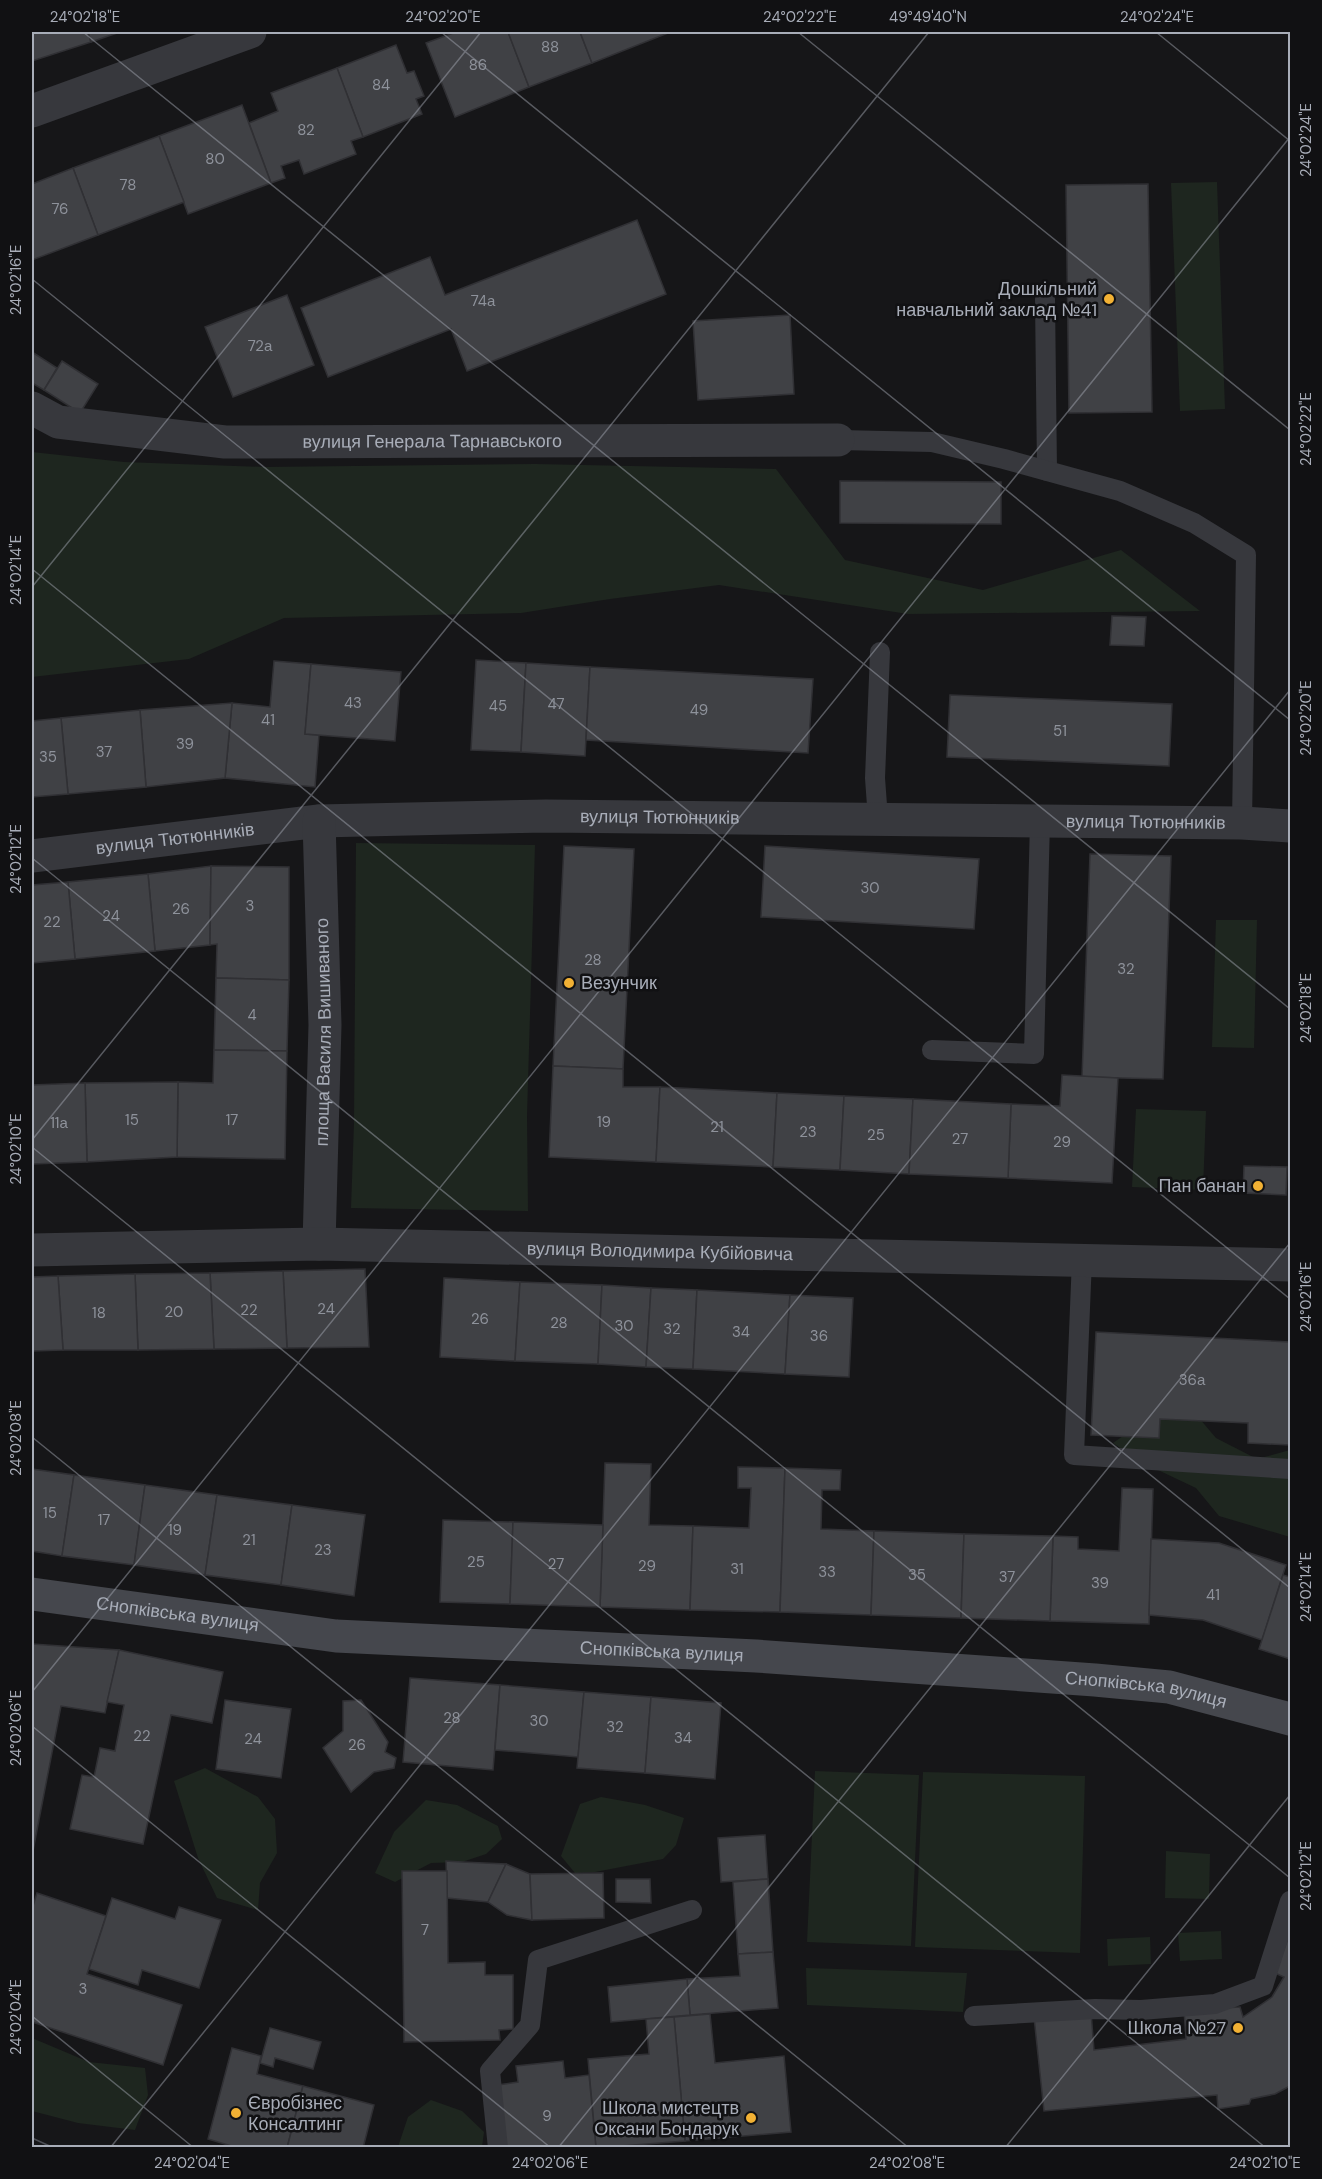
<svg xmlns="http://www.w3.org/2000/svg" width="1322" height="2179" viewBox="0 0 1322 2179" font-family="'DM Sans',sans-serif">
<rect width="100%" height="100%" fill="#161618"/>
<!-- green -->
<g fill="#1e261f">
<polygon points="1217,182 1225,409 1180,411 1171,183"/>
<polygon points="32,452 124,462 265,467 535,464 776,469 845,560 983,590 1121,550 1200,611 908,614 719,585 610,599 521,613 284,618 189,659 32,677"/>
<polygon points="356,843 535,845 527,1116 528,1211 351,1208 354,1123"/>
<polygon points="1216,920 1257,920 1254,1048 1212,1047"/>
<polygon points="1136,1109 1206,1111 1203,1190 1132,1187"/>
<polygon points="1153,1415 1199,1418 1216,1438 1257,1459 1290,1450 1290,1537 1219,1516 1196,1488 1139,1461 1113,1443"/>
<polygon points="205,1768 258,1797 275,1819 277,1853 260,1883 258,1910 217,1898 198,1858 174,1781"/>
<polygon points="815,1771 919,1775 911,1946 807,1942"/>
<polygon points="923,1772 1085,1776 1080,1953 915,1947"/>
<polygon points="601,1797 645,1805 684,1818 676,1845 663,1859 595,1872 575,1873 561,1856 580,1804"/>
<polygon points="426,1800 457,1805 498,1826 502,1839 486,1854 462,1862 431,1863 395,1882 375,1873 394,1832"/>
<polygon points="1166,1851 1210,1854 1209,1899 1165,1898"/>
<polygon points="1221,1931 1222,1959 1180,1961 1178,1933"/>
<polygon points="1150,1937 1151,1964 1108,1966 1107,1939"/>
<polygon points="806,1968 967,1973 963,2012 807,2005"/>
<polygon points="32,2038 89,2062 145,2068 148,2095 135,2130 78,2123 32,2111"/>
<polygon points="431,2100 462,2111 484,2132 482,2147 398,2147 408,2117"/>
</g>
<!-- building -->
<g fill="#404145" stroke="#303034" stroke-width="1.5">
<polygon points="32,32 88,32 91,42 32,61"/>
<polygon points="88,32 120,32 91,42"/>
<polygon points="456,32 508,32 529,87 455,117 426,43"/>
<polygon points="508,32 580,32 592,63 529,87"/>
<polygon points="580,32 668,32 668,33 592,63"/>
<polygon points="396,45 407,73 414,71 424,96 416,99 422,114 363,137 337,68"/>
<polygon points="337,68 363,137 351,141 356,154 304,174 299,160 281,166 285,178 271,183 249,123 278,111 271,93"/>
<polygon points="242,105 271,183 188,214 159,136"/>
<polygon points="159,136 184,202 98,235 73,168"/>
<polygon points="73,168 98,235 32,260 32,184"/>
<polygon points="1148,184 1152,412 1069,413 1066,185"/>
<polygon points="637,220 666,294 467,371 451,329 328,377 301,308 430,257 445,295"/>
<polygon points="287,295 314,365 233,397 205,327"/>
<polygon points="790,315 794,394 698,400 693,321"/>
<polygon points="32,352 57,368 44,390 32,383"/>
<polygon points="62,361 98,384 80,413 44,390"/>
<polygon points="840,481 1001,482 1001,524 840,523"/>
<polygon points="1112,616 1146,617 1144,646 1110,645"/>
<polygon points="476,660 526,663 521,752 471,750"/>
<polygon points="274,661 311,664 305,734 319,735 315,787 225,778 232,703 270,707"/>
<polygon points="526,663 590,667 585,756 521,752"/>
<polygon points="311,664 401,672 395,741 305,734"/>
<polygon points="590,667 813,679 808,753 586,740"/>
<polygon points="950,695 1172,704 1169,766 947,757"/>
<polygon points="232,703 225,778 146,787 140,710"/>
<polygon points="140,710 146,787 68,794 61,718"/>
<polygon points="61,718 68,794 32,797 32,721"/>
<polygon points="564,846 634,849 623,1069 553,1066"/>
<polygon points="765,846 979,859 974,929 761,917"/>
<polygon points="1090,854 1171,856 1163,1079 1082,1077"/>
<polygon points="211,866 210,945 155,951 148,874"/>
<polygon points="211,866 289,867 289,980 216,978 217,944 210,945"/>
<polygon points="148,874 155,951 75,959 68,882"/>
<polygon points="68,882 75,959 32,963 32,885"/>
<polygon points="216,978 289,980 287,1051 214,1050"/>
<polygon points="214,1050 287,1051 285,1159 177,1157 178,1082 213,1083"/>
<polygon points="553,1066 623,1069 623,1087 660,1087 656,1162 549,1157"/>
<polygon points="1062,1075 1118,1078 1112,1183 1008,1178 1011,1104 1060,1106"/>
<polygon points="178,1082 177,1157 87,1162 85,1083"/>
<polygon points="85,1083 87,1162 32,1164 32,1085"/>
<polygon points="660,1087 777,1093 773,1167 656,1162"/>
<polygon points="777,1093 844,1096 840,1170 773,1167"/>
<polygon points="844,1096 913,1099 909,1174 840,1170"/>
<polygon points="913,1099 1011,1104 1008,1178 909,1174"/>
<polygon points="1244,1166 1287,1167 1286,1195 1243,1193"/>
<polygon points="365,1269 369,1347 287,1348 283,1271"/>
<polygon points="283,1271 287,1348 214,1349 210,1273"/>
<polygon points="210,1273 214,1349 138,1350 135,1274"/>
<polygon points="135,1274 138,1350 63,1350 58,1276"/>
<polygon points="58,1276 63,1350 32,1351 32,1277"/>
<polygon points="444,1278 520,1282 515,1361 440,1357"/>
<polygon points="520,1282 602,1285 598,1364 515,1361"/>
<polygon points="602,1285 651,1288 646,1367 598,1364"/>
<polygon points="651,1288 697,1290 693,1369 646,1367"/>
<polygon points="697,1290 790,1295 785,1374 693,1369"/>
<polygon points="790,1295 853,1298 849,1377 785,1374"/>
<polygon points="1096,1332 1290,1342 1290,1445 1248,1443 1248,1423 1160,1419 1159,1438 1091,1435"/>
<polygon points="605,1463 651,1464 649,1525 693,1526 690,1610 600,1607"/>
<polygon points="738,1467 785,1468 780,1612 690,1610 693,1526 749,1528 751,1488 738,1488"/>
<polygon points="785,1468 841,1470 840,1490 822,1490 821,1529 874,1531 871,1615 780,1612"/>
<polygon points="32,1469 74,1475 62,1556 32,1551"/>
<polygon points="74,1475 145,1485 134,1565 62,1556"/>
<polygon points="145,1485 217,1495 205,1575 134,1565"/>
<polygon points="1122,1488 1153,1489 1149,1624 1050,1621 1053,1536 1078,1537 1078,1549 1119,1551"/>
<polygon points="217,1495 292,1505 281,1585 205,1575"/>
<polygon points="292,1505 365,1515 354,1596 281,1585"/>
<polygon points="443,1520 513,1522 510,1604 440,1602"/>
<polygon points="513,1522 603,1525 600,1607 510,1604"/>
<polygon points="874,1531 964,1534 961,1618 871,1615"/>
<polygon points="964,1534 1053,1536 1050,1621 961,1618"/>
<polygon points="1151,1539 1219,1543 1286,1565 1262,1640 1203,1620 1149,1615"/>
<polygon points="1283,1575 1290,1577 1290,1659 1259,1649"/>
<polygon points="32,1644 119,1650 105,1713 61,1706 32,1856"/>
<polygon points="119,1650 223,1672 212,1723 171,1715 143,1844 70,1829 82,1775 94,1777 100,1748 115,1751 124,1705 107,1702"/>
<polygon points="410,1678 500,1685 493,1770 403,1762"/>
<polygon points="500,1685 584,1692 578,1757 495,1750"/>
<polygon points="584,1692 651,1697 645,1773 577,1768"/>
<polygon points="651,1697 721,1703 715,1779 645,1773"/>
<polygon points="225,1700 291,1709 281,1778 216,1769"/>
<polygon points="361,1700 388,1742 385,1752 396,1758 394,1768 374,1772 351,1792 323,1748 343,1731 343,1701"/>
<polygon points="765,1835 768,1879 721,1882 718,1838"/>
<polygon points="446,1861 462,1862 506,1864 488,1902 447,1898"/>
<polygon points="506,1864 530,1874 532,1920 507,1915 488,1902"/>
<polygon points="402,1871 447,1871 448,1963 485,1962 485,1975 513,1975 513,2029 499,2030 500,2040 404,2042"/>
<polygon points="603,1873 604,1918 532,1920 530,1874"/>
<polygon points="616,1879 650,1879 651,1903 616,1902"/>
<polygon points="768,1879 773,1952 738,1954 733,1882"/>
<polygon points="37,1893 106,1916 87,1974 182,2005 163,2065 32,2022 32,1909"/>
<polygon points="112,1898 175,1919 179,1907 221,1920 199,1988 142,1970 138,1985 89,1969"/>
<polygon points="1290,1933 1290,2086 1275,2094 1251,2099 1249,2104 1218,2109 1217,2095 1044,2111 1034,2017 1091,2012 1094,2050 1186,2039 1184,2010 1240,2007 1243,2017 1272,1997 1284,1977 1275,1973"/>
<polygon points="773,1952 778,2008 690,2015 687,1979 740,1976 738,1954"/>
<polygon points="687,1979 690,2015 611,2022 608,1987"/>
<polygon points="710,2014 715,2063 784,2056 791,2132 685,2141 674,2017"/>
<polygon points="674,2017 685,2141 596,2148 588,2059 649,2054 646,2019"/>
<polygon points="270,2028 321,2042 313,2069 275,2058 273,2067 260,2063"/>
<polygon points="232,2048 261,2056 257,2074 303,2086 287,2148 238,2148 208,2139"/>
<polygon points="563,2061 565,2078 589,2075 596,2148 505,2148 498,2085 518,2082 516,2066"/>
<polygon points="303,2086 374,2105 363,2148 287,2148"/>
</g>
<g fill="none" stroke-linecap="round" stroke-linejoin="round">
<!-- service -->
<g stroke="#37383d" stroke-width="20">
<polyline points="1045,299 1047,471"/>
<polyline points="838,440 932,442 1004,459 1120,491 1194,523 1246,555 1242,823"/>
<polyline points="878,819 875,778 880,652"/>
<polyline points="932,1050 1034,1054 1040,821"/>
<polyline points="1082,1259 1074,1455 1290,1469"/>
<polyline points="974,2016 1095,2009 1141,2010 1215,2004 1263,1986 1290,1901"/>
<polyline points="498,2148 490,2071 530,2025 538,1960 692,1910"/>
</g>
<!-- minor -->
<g stroke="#37383d" stroke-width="33">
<polyline points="32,111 250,32"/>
<path id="s1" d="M32,408l26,14 167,20 613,-2"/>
<path id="s2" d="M32,856l287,-35 227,-5 696,7 48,3"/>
<path id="s3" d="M319,1244l6,-219 -6,-204"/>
<path id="s4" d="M32,1250l287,-6 971,21"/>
</g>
<!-- secondary -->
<path stroke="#45474d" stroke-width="33" id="s5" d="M32,1594l304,42 420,20 339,24 74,7 121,32"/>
<!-- tram -->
<polyline stroke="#4a4c52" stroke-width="1.5" points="32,2138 54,2148"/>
</g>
<!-- ticks -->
<path fill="none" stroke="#a8adb8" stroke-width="1.5" stroke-opacity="0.45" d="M83,32l1207,977M441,32l849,688M798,32l492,398M1156,32l134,109M32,34l2,-2M32,279l1258,1020M32,569l1258,1019M32,587l449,-555M32,858l1258,1020M32,1140l897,-1108M32,1147l1234,1001M32,1437l877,711M32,1692l1258,-1555M32,1726l519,422M32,2016l162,132M110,2148l1180,-1458M558,2148l732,-905M1005,2148l285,-353"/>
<!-- markers -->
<g fill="#f2b134" stroke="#111113" stroke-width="2">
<circle cx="1109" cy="299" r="6"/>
<circle cx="569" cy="983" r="6"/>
<circle cx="1258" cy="1186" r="6"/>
<circle cx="1238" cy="2028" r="6"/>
<circle cx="236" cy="2113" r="6"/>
<circle cx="751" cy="2118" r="6"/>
</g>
<g text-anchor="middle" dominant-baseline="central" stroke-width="5" stroke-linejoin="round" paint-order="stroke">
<!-- number labels -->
<g font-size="15" fill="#8e929b">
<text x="550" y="47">88</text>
<text x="478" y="65">86</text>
<text x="381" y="85">84</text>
<text x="306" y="130">82</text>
<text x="215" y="159">80</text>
<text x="128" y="185">78</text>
<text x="60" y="209">76</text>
<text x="483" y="301">74а</text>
<text x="260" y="346">72а</text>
<text x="353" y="703">43</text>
<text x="556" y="704">47</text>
<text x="498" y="706">45</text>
<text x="699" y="710">49</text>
<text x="268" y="720">41</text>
<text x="1060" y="731">51</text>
<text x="185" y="744">39</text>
<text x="104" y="752">37</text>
<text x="48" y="757">35</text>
<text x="870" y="888">30</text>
<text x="250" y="906">3</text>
<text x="181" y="909">26</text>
<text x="111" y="916">24</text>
<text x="52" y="922">22</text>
<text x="593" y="960">28</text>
<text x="1126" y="969">32</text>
<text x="252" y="1015">4</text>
<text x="132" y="1120">15</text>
<text x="232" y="1120">17</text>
<text x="604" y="1122">19</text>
<text x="59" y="1123">11а</text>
<text x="717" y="1127">21</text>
<text x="808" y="1132">23</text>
<text x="876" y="1135">25</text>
<text x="960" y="1139">27</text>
<text x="1062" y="1142">29</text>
<text x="326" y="1309">24</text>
<text x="249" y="1310">22</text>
<text x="174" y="1312">20</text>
<text x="99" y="1313">18</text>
<text x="480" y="1319">26</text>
<text x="559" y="1323">28</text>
<text x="624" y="1326">30</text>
<text x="672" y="1329">32</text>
<text x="741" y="1332">34</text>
<text x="819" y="1336">36</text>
<text x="1192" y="1380">36а</text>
<text x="50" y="1513">15</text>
<text x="104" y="1520">17</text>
<text x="175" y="1530">19</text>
<text x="249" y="1540">21</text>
<text x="323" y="1550">23</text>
<text x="476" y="1562">25</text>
<text x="556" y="1564">27</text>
<text x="647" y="1566">29</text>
<text x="737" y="1569">31</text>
<text x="827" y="1572">33</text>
<text x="917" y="1575">35</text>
<text x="1007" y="1577">37</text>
<text x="1100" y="1583">39</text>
<text x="1213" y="1595">41</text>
<text x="452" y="1718">28</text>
<text x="539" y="1721">30</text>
<text x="615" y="1727">32</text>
<text x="142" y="1736">22</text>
<text x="683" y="1738">34</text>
<text x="253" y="1739">24</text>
<text x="357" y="1745">26</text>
<text x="425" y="1930">7</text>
<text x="83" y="1989">3</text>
<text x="547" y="2116">9</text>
</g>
<!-- poi labels -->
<g font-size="18" fill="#a8adb8" stroke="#111113" text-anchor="end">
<text x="1097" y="289">Дошкільний<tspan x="1097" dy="21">навчальний заклад №41</tspan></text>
<text x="581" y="983" text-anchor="start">Везунчик</text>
<text x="1246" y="1186">Пан банан</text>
<text x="1226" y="2028">Школа №27</text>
<text x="248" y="2103" text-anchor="start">Євробізнес<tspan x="248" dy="21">Консалтинг</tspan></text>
<text x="739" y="2108">Школа мистецтв<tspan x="739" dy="21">Оксани Бондарук</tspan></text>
</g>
<!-- street labels -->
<g font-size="18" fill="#a8adb8" stroke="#111113">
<text stroke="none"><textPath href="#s1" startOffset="405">вулиця Генерала Тарнавського</textPath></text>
<text stroke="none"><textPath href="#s2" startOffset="630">вулиця Тютюнників</textPath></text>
<text stroke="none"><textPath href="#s2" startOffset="1116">вулиця Тютюнників</textPath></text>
<text stroke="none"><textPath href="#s2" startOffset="144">вулиця Тютюнників</textPath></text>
<text stroke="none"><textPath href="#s3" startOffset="212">площа Василя Вишиваного</textPath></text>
<text stroke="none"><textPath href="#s4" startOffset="628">вулиця Володимира Кубійовича</textPath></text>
<text stroke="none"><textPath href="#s5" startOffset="147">Снопківська вулиця</textPath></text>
<text stroke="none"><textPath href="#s5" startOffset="633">Снопківська вулиця</textPath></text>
<text stroke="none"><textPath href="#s5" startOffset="1119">Снопківська вулиця</textPath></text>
</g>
</g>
<!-- border -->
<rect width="1322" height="2179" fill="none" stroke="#111113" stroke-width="66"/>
<rect x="33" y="33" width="1256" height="2113" fill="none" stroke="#a8adb8" stroke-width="2"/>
<g font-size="15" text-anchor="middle" fill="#a8adb8">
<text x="85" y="22">24°02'18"E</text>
<text x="443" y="22">24°02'20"E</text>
<text x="800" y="22">24°02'22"E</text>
<text x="928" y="22">49°49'40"N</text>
<text x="1157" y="22">24°02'24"E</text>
<text transform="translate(1306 140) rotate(-90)" y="5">24°02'24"E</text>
<text transform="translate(16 280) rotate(-90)" y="5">24°02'16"E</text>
<text transform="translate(1306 429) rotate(-90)" y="5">24°02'22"E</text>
<text transform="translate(16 570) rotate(-90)" y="5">24°02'14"E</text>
<text transform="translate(1306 718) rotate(-90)" y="5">24°02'20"E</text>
<text transform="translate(16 859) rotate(-90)" y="5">24°02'12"E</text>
<text transform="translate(1306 1008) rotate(-90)" y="5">24°02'18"E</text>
<text transform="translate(16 1149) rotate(-90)" y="5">24°02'10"E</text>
<text transform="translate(1306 1297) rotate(-90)" y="5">24°02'16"E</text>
<text transform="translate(16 1438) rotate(-90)" y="5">24°02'08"E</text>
<text transform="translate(1306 1587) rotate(-90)" y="5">24°02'14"E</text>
<text transform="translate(16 1728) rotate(-90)" y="5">24°02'06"E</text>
<text transform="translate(1306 1876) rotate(-90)" y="5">24°02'12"E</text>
<text transform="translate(16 2017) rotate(-90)" y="5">24°02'04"E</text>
<text x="192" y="2168">24°02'04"E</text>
<text x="550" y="2168">24°02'06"E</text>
<text x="907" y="2168">24°02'08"E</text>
<text x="1265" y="2168">24°02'10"E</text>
</g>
</svg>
